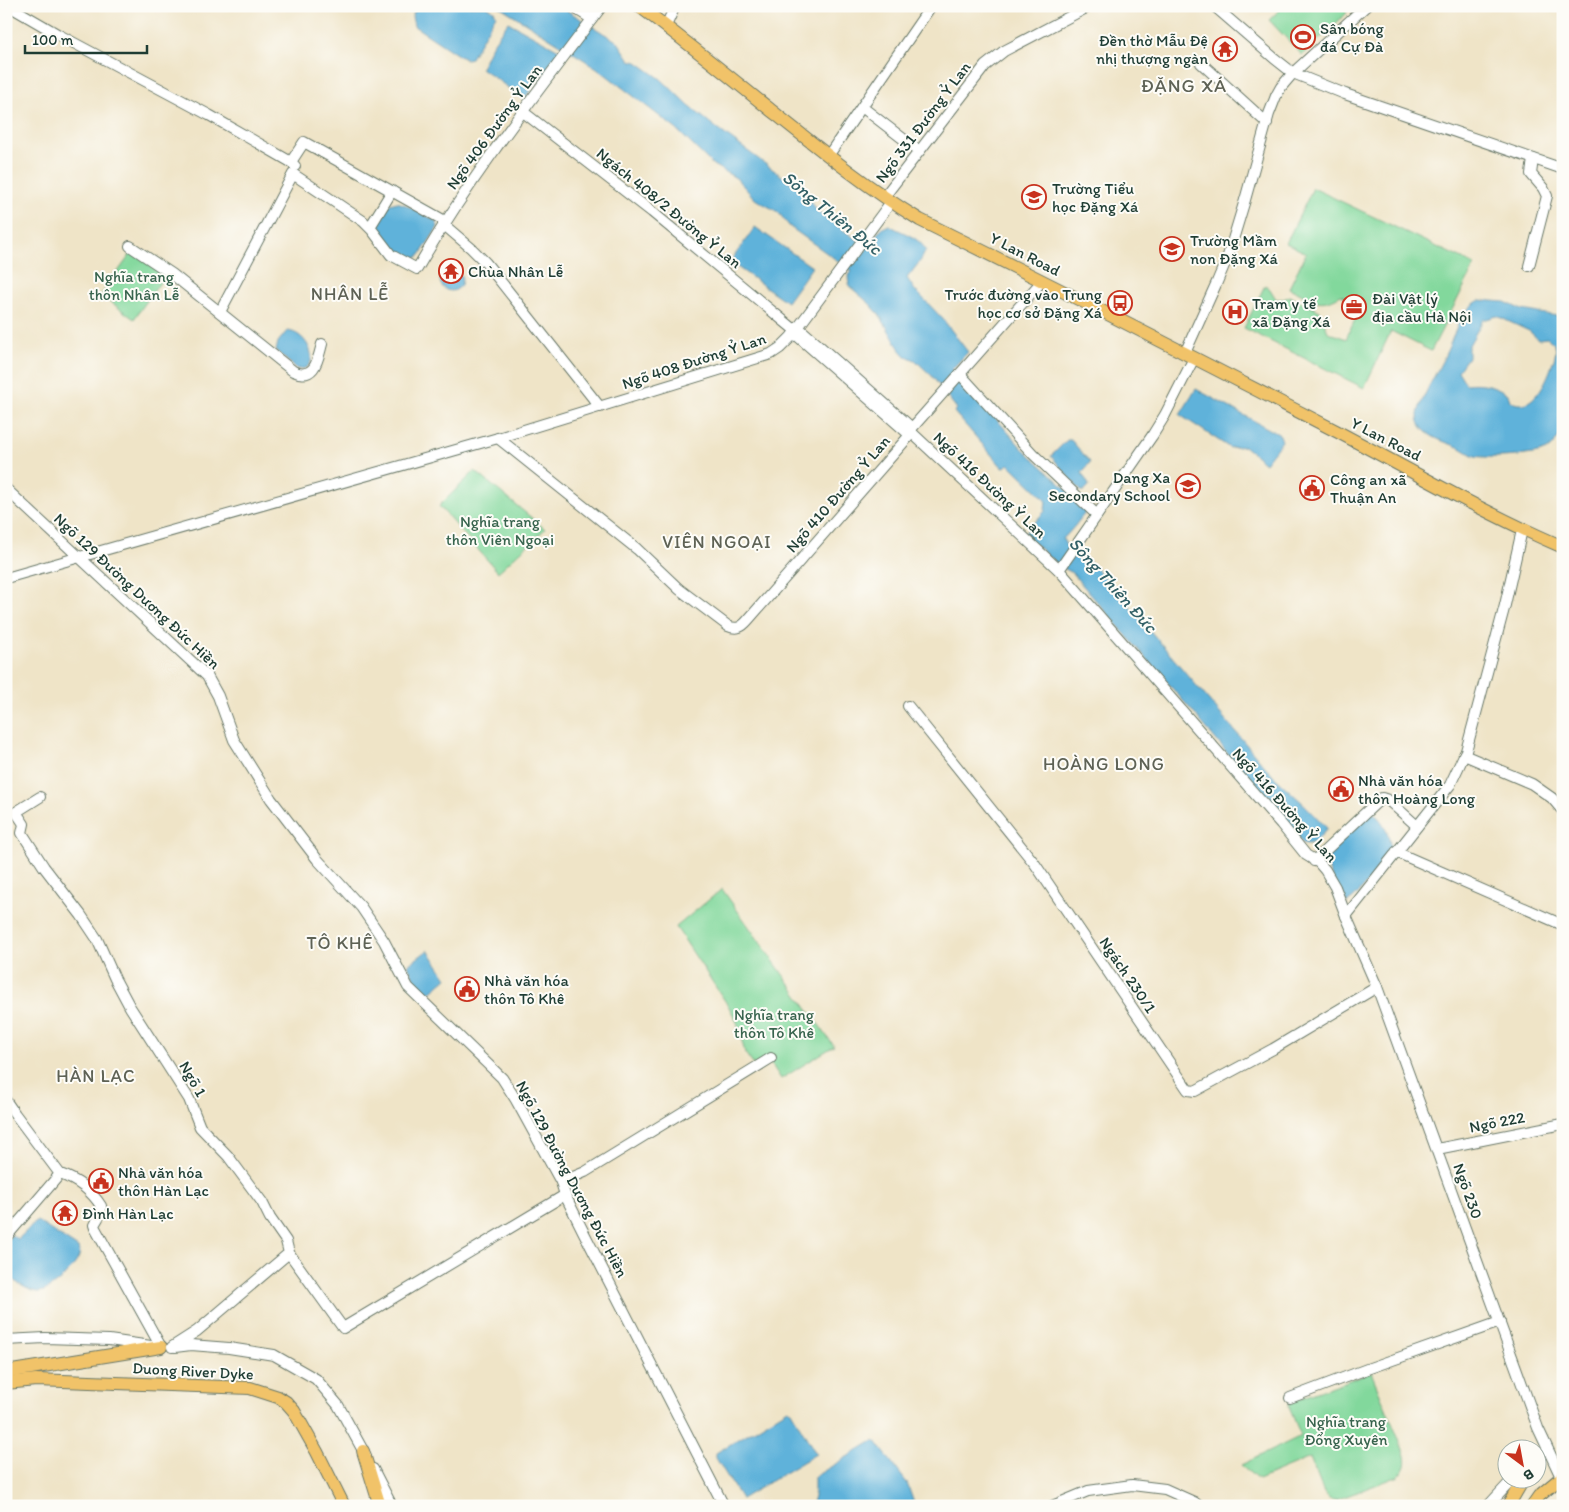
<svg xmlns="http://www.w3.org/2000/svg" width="1569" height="1512" viewBox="0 0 1569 1512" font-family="Itim,sans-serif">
<rect width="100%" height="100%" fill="#fdfcf7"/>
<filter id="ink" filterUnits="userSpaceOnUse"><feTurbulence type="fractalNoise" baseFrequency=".02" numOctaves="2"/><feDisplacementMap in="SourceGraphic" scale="10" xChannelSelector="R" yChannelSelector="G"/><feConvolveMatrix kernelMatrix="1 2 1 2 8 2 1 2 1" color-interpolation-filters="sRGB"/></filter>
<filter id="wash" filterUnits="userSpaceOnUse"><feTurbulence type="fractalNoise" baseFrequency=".0096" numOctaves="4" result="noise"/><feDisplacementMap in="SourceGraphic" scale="20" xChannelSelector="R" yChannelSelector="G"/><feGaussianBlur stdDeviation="1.12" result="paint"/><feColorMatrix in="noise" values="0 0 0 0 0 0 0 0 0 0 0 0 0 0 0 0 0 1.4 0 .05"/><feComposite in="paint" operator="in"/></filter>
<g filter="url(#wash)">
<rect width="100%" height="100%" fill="#efe4c7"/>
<!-- green -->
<g fill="#82d89c" stroke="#508a68">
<polygon points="1284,6 1341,6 1347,13 1302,55 1269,20"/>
<path d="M1313,188l162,77 -44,86 -40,-20 -27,57 -120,-60 21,-43 5,4 6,10h8l5,-3 31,15 8,21 18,7 16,-34 -21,-10c-23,14 -30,3 -52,-7l17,-35 -20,-10z"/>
<polygon points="133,251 166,274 134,319 101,295"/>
<polygon points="475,471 545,529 498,572 439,506"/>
<polygon points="722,889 834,1046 781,1079 768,1059 755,1067 745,1053 737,1022 729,1007 676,927"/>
<path d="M1371,1372l33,80c3,10 2,16 -5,24l-63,24 -7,-1 -5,-6 -14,-35 -52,22 -17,-15 60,-29 -12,-29 1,-5z"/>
</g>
<!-- water -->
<g fill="#5eb2da" stroke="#3e7887" fill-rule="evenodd">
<polygon points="418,6 487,6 494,11 496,15 471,58 466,59 461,57 414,26 412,16"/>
<path d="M499,6h61l48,30 10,6 12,18 7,2 24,17 28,27 30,24 86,63 13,19 49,35 14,-18 8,-4c13,8 29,11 37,25l-5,10 -14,18 7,11 28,29 26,34 -16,17 70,79 66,61 -14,18 -11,12 4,8 9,10 11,2 21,22 165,195 32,29 22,23c-5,8 -14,18 -24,16l-111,-133 -120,-138 -13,-7 -35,-32 21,-23 1,-11 -37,-36 -6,4 -49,-56 3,-3 -25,-33 -17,-16 -9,-4 -7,-8 -20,-34 -10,-11 -20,-17 -1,-9 4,-6 -62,-44 -12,-15 -23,-13 -19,-21 -23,-13 -37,-36 -79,-61z"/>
<polygon points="508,22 561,51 524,99 481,68 492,45"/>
<polygon points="397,202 406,205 436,221 438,227 420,255 411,261 398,254 385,240 377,227 378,223 386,209 390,204"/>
<polygon points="755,227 812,267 787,302 730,262"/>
<circle cx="451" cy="280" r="11"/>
<path d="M1480,300l25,2 17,8 35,6 6,6v107c-4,7 -8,16 -16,21 -11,6 -59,9 -72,6 -6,-2 -11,-7 -17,-9 -14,-6 -39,-11 -40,-31 0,-13 22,-49 28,-63 10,-20 13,-42 34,-53zM1497,316l32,15 9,8 9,-1c4,3 9,6 9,12 0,4 -2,9 -3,12 -5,16 -20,53 -43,39l-2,-7c-13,-9 -27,-12 -42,-10l-8,-13 10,-14v-10l15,-27z"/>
<path d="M287,331c23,1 36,40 10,38l-21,-18 2,-9z"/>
<polygon points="1196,389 1280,435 1282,441 1265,463 1244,446 1230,448 1180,415"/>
<polygon points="1067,440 1071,440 1090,462 1082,473 1089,485 1088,487 1084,491 1081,491 1051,456"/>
<path d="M1372,812c13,10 17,22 19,38 -13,16 -27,42 -44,53 -10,-12 -19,-32 -22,-47z"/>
<polygon points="428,950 447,978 427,995 418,989 413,983 415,981 408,965"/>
<path d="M37,1221l41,27c1,3 2,5 1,8 -2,10 -30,37 -41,36 -11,-1 -23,-11 -32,-17v-32l5,-8 7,4z"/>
<polygon points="788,1409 791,1411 816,1454 741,1499 716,1458 716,1453"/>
<polygon points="875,1440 907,1483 915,1506 811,1506 814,1497 814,1477"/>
</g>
</g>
<g filter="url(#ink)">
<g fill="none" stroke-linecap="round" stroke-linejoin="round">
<defs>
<g id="minor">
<polyline points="9,6 59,35 209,115 291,162"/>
<polyline points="571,6 592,19"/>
<polyline points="1214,6 1274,58 1293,73 1345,94 1563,169"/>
<polyline points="666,26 675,6"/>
<polyline points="1201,63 1267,123"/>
<polyline points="862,107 919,151"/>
<polyline points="522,111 652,212 796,331"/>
<polyline points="828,156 931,6"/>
<polyline points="295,166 291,162 304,142 445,221"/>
<polyline points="884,197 985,66 1004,51 1090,6"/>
<polyline points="443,224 471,248 486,263 600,407"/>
<polyline points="370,227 392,191"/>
<path d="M130,246l42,28 121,97c22,10 25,-12 29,-27"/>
<polyline points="1529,266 1547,196 1543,188 1531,174 1533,159"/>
<path d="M220,312l73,-138 70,47 9,9 19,25 26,14c54,-93 120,-177 185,-263"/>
<polyline points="798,327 912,428"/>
<polyline points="794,333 910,435"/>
<polyline points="1185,353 1217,282 1228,256 1245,200 1269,114 1276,96 1281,87 1293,73 1366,6"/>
<polyline points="960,374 1033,454 1097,515"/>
<polyline points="911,432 1059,570 1281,824 1306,855 1319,863 1325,870 1335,887 1346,916 1450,785 1466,751 1505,605 1522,530"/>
<path d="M498,438l139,111 42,40 49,37c9,4 14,1 20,-6l162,-185 2,-7 130,-147"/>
<polyline points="6,489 207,676 218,696 234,740 271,799 317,859 361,907 384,941 408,987 502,1078 516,1100 561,1182 565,1195 583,1231 724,1506"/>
<polyline points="1059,570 1152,436 1165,415 1194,358"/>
<polyline points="6,578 498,438 771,354 780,348 791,337 891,202"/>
<polyline points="908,706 1035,864 1188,1090 1195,1091 1273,1049 1377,987"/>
<polyline points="1464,755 1532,784 1552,798 1563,811"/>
<polyline points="40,797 16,812 24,824 22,833 44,867 81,915 97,939 115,979 130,1007 189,1099 200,1127 228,1156 262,1202 270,1218 286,1241 289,1253 197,1331 172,1347"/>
<polyline points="1396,852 1563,925"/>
<polyline points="1314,861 1377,802 1382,798 1388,800 1417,826"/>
<polyline points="1346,916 1377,987 1538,1428 1561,1477"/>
<path d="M6,1101l9,13 45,60c17,6 31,16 41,32v7l-7,12 1,3 66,119"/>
<polyline points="1437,1149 1563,1124"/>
<polyline points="561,1182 585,1172 771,1058"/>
<polyline points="6,1237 60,1174"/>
<polyline points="289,1253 343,1328 565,1195"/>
<polyline points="6,1340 45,1338 109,1340 151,1346"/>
<polyline points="175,1347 191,1345 229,1348 274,1355 316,1379 338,1405 366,1456"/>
<polyline points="1290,1398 1367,1369 1500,1322"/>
<polyline points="373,1469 392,1506"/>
<polyline points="1052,1506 1088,1491 1132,1485 1165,1489 1194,1502 1199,1506"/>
<polyline points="1488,1506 1512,1480"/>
</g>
<g id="major">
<path d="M639,6c44,33 86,67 128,101 50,40 99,80 153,113 140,69 279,140 418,212 74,39 148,82 225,115"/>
<polyline points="6,1372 161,1347"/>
<polyline points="6,1383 36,1380 250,1388 278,1397 286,1402 294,1411 317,1452 344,1506"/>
<polyline points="363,1451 380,1506"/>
<polyline points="1508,1506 1523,1480"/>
<polyline points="1532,1506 1539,1496 1563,1476"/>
</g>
</defs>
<!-- minor casing -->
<use href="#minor" stroke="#687767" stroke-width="12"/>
<!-- major casing -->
<use href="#major" stroke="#687767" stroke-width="14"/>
<!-- minor -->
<use href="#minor" stroke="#fff" stroke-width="10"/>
<!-- major -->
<use href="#major" stroke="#f1c369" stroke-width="12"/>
</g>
</g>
<!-- icons -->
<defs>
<symbol id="stadium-ring" viewBox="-11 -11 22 22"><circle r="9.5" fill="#fdfcf7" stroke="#c8321e" stroke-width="1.5"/><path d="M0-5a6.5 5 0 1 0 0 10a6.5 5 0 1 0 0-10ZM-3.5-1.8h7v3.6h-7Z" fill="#c8321e"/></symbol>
<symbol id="temple-ring" viewBox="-11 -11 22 22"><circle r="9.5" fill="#fdfcf7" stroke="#c8321e" stroke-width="1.5"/><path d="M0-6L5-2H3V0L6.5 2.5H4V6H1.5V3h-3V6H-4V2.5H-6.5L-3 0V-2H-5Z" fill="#c8321e"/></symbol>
<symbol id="school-ring" viewBox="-11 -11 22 22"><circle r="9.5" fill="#fdfcf7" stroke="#c8321e" stroke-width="1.5"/><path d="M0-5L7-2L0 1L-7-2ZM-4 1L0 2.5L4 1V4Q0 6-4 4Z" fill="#c8321e"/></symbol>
<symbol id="bus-ring" viewBox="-11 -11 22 22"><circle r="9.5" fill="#fdfcf7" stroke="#c8321e" stroke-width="1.5"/><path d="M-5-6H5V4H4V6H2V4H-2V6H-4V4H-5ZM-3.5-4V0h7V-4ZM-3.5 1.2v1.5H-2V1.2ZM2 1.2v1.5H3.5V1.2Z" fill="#c8321e"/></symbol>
<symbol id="office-ring" viewBox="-11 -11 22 22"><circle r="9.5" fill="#fdfcf7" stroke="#c8321e" stroke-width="1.5"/><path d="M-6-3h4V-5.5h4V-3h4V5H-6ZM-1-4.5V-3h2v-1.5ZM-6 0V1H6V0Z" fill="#c8321e"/></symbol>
<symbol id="hospital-ring" viewBox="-11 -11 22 22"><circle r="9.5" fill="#fdfcf7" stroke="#c8321e" stroke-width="1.5"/><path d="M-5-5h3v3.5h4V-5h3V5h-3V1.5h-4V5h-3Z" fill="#c8321e"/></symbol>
<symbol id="civic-ring" viewBox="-11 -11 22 22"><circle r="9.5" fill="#fdfcf7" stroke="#c8321e" stroke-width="1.5"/><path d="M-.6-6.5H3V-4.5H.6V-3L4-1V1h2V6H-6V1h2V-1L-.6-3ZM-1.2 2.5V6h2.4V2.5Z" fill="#c8321e"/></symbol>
</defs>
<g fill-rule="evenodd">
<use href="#stadium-ring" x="1289" y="23" width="28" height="28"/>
<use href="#temple-ring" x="1211" y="35" width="28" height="28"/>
<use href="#school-ring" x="1020" y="183" width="28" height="28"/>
<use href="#school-ring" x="1158" y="235" width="28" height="28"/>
<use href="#temple-ring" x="437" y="257" width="28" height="28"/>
<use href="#bus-ring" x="1106" y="289" width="28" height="28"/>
<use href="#office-ring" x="1340" y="293" width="28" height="28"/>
<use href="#hospital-ring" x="1221" y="298" width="28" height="28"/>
<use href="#school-ring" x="1174" y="472" width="28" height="28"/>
<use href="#civic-ring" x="1298" y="474" width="28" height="28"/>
<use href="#civic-ring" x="1327" y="775" width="28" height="28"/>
<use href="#civic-ring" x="453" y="975" width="28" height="28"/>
<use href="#civic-ring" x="87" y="1167" width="28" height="28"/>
<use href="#temple-ring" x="51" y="1199" width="28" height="28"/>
</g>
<g text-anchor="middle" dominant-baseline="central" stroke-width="4" stroke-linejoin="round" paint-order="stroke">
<!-- poi labels -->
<g font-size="16" fill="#1f3d34" stroke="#fdfcf7" text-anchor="start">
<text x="1320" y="28">Sân bóng<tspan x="1320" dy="18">đá Cự Đà</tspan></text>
<text x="1208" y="40" text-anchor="end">Đền thờ Mẫu Đệ<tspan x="1208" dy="18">nhị thượng ngàn</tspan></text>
<text x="1052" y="188">Trường Tiểu<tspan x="1052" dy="18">học Đặng Xá</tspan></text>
<text x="1190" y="240">Trường Mầm<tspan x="1190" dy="18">non Đặng Xá</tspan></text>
<text x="468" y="271">Chùa Nhân Lễ</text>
<text x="1102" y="294" text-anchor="end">Trước đường vào Trung<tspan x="1102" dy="18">học cơ sở Đặng Xá</tspan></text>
<text x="1372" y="298">Đài Vật lý<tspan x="1372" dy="18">địa cầu Hà Nội</tspan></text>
<text x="1252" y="303">Trạm y tế<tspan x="1252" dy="18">xã Đặng Xá</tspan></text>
<text x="1170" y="477" text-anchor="end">Dang Xa<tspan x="1170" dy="18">Secondary School</tspan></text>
<text x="1330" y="479">Công an xã<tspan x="1330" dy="18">Thuận An</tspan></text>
<text x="1358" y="780">Nhà văn hóa<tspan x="1358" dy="18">thôn Hoàng Long</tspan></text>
<text x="484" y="980">Nhà văn hóa<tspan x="484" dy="18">thôn Tô Khê</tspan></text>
<text x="118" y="1172">Nhà văn hóa<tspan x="118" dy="18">thôn Hàn Lạc</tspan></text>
<text x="82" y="1213">Đình Hàn Lạc</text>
</g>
<!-- street labels -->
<g font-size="16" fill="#1f3d34" stroke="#fdfcf7">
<text transform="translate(923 122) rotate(-53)">Ngõ 331 Đường Ỷ Lan</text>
<text transform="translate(494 127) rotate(-54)">Ngõ 406 Đường Ỷ Lan</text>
<text transform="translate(669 208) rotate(39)">Ngách 408/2 Đường Ỷ Lan</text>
<text transform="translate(1025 254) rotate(27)">Y Lan Road</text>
<text transform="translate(694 361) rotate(-18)">Ngõ 408 Đường Ỷ Lan</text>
<text transform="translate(1386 439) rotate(27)">Y Lan Road</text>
<text transform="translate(990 485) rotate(43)">Ngõ 416 Đường Ỷ Lan</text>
<text transform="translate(838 494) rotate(-49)">Ngõ 410 Đường Ỷ Lan</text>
<text transform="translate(137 591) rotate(43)">Ngõ 129 Đường Dương Đức Hiền</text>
<text transform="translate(1285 805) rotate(48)">Ngõ 416 Đường Ỷ Lan</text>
<text transform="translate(1128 975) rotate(56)">Ngách 230/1</text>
<text transform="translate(193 1079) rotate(60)">Ngõ 1</text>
<text transform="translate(1497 1122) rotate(-11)">Ngõ 222</text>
<text transform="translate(572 1179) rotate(62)">Ngõ 129 Đường Dương Đức Hiền</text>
<text transform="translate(1468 1191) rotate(70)">Ngõ 230</text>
<text transform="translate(193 1371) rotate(3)">Duong River Dyke</text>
</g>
<!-- park labels -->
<g font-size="16" fill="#38644e" stroke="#fdfcf7">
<text x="134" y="276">Nghĩa trang<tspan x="134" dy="18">thôn Nhân Lễ</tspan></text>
<text x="500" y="521">Nghĩa trang<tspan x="500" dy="18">thôn Viên Ngoại</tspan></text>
<text x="774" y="1014">Nghĩa trang<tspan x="774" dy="18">thôn Tô Khê</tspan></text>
<text x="1346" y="1421">Nghĩa trang<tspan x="1346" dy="18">Đổng Xuyên</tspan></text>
</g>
<!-- water labels -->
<g font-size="18" font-style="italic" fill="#326066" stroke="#fdfcf7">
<text transform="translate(832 213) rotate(39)">Sông Thiên Đức</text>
<text transform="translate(1113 585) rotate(48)">Sông Thiên Đức</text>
</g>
<!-- neighbourhood labels -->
<g font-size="18" letter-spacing="1" fill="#5e6255" stroke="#fdfcf7">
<text x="350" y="294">NHÂN LỄ</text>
<text x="717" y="542">VIÊN NGOẠI</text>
<text x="1104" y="764">HOÀNG LONG</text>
<text x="340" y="943">TÔ KHÊ</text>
<text x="96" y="1076">HÀN LẠC</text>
</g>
<!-- quarter labels -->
<g font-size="19" letter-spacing="1" fill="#5e6255" stroke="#fdfcf7">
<text x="1184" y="85">ĐẶNG XÁ</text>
</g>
</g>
<!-- margin -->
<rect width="1569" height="1512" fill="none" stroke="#fdfcf7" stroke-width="25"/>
<!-- north arrow -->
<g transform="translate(1522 1464) rotate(148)"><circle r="24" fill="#fdfcf7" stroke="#a4b0a9"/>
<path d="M0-4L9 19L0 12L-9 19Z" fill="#c8321e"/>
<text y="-8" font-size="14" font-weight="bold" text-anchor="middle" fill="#1f3d34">B</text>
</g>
<!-- scale -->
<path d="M25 45v8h122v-8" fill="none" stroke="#1f3d34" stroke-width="2.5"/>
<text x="32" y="45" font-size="15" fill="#1f3d34" stroke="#fdfcf7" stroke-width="4" paint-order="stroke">100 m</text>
</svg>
